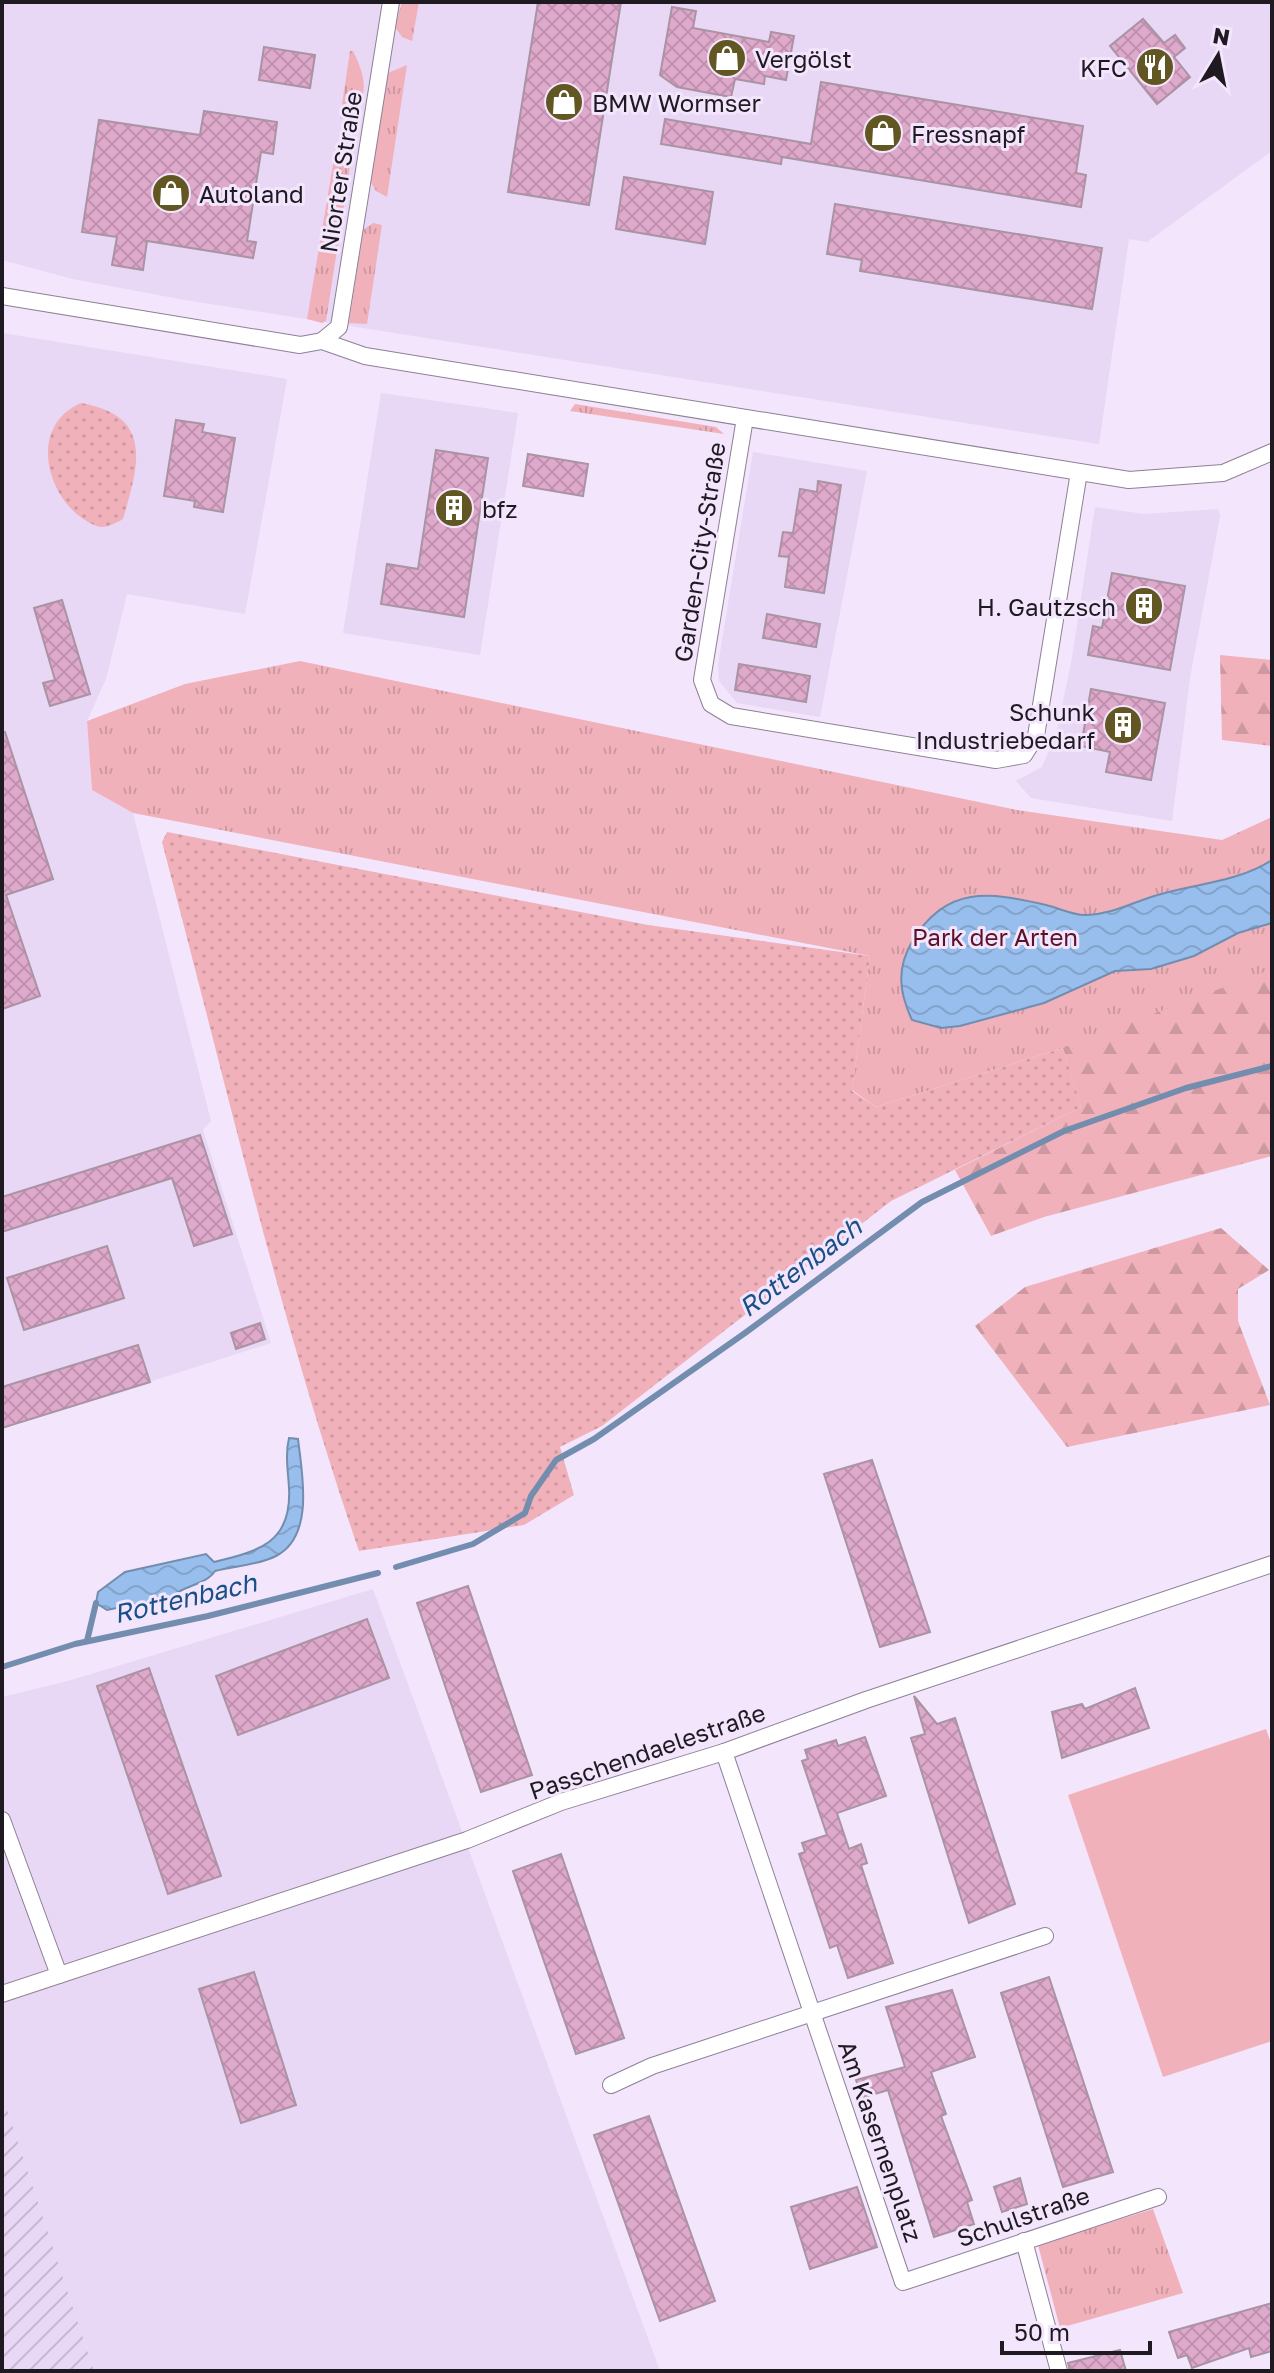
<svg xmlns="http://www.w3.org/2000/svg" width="1274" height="2373" viewBox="0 0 1274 2373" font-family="'Golos Text',sans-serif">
<defs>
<pattern id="industrial-furrows" width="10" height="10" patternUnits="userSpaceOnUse" patternTransform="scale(2)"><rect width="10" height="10" fill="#e8d7f5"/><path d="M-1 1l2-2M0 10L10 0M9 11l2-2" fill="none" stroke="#c7b8d2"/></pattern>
<pattern id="grass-tufts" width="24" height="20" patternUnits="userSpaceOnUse" patternTransform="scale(2)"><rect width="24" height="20" fill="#f1b1ba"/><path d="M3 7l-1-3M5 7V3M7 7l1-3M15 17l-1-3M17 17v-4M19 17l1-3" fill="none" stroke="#ce98a0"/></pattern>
<pattern id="forest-firs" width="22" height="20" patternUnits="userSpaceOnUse" patternTransform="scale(2)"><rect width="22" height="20" fill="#f1b1ba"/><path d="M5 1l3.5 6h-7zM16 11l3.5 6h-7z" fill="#ce98a0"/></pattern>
<pattern id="garden-dots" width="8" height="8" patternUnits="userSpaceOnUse" patternTransform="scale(2)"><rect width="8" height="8" fill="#f1b1ba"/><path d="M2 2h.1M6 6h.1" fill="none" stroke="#ce98a0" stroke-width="1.8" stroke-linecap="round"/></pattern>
<pattern id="water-waves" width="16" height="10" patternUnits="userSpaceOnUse" patternTransform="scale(2)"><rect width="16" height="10" fill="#97beec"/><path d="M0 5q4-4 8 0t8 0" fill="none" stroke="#82a3ca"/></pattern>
<pattern id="building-cross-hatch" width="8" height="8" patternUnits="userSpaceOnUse" patternTransform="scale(2)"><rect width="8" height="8" fill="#dfa9cc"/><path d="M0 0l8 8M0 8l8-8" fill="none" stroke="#bf91af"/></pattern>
</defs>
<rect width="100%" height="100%" fill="#f2e5fc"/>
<!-- built -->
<g fill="#e8d7f5">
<polygon points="2,2 1272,2 1272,151 1147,242 1129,239 1099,444 185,300 73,279 2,260"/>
<polygon points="2,333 287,379 245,614 127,594 106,679 87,721 92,790 133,813 211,1121 203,1130 271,1343 2,1429"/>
<polygon points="381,393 518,413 480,655 343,633"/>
<polygon points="753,452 867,471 820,717 737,703 719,681 718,665"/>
<polygon points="1095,507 1144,514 1218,509 1220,516 1190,678 1172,821 1031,798 1016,781 1042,767 1056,735 1072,658"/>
<polygon points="373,1589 660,2371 94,2371 2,2094 2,1697 68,1681"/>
</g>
<!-- industrial -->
<polygon fill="url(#industrial-furrows)" points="2,2094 94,2371 2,2371"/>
<!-- grass -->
<g fill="url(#grass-tufts)">
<polygon points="402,2 419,2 412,41 402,37 395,27"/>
<path d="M350,51h3c13,26 18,48 -7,69l-6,-2z"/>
<polygon points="407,65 387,197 376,191 370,181 388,73"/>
<polygon points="336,147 350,166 326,321 322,323 307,319"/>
<polygon points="373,223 382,225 367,324 349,323 363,230"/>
<polygon points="575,404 716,427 724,434 570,411"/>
<polygon points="300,661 1017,810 1222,840 1272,817 1272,1055 1081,1107 1063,1048 876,1107 852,1090 870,956 133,813 92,790 87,721 185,684"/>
<polygon points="1153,2209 1183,2293 1060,2328 1038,2245"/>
</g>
<!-- forest -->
<g fill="url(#forest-firs)">
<polygon points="1220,655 1272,660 1272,746 1222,740"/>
<polygon points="1272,969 1272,1156 1044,1217 991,1236 955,1170 1081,1107 1063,1048"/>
<polygon points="1221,1228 1269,1270 1238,1289 1238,1321 1270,1405 1067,1447 975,1326 1025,1287"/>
</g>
<!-- garden -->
<g fill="url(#garden-dots)">
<path d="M81,403c73,13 58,61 42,116 -9,5 -19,11 -29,6 -45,-19 -70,-97 -13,-122z"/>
<path d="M167,832l481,93 222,31 -18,135 24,16 187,-59 18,59 -190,94 -289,225 -42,21 14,48 -50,30 -165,26c-80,-233 -134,-472 -197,-709z"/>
</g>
<!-- pitch -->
<polygon fill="#f1b1ba" points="1266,1729 1272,1746 1272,2041 1163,2077 1068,1795"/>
<!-- water -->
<g fill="url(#water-waves)" stroke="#738daf" stroke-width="2">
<path d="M1272,860v63l-34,10 -44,23 -43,13 -36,2 -71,32 -84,23 -19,2 -29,-8c-13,-28 -16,-52 1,-80 34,-55 76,-48 133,-35 13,3 28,11 41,10 25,-1 42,-11 64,-18 42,-14 83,-13 121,-37z"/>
<path d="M289,1438l9,1c4,34 17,97 -22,117 -17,9 -42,10 -61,15 -9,14 -31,14 -44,26l-64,13 -11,-7 2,-11 27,-20 81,-18 8,8c45,-11 78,-19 75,-74 -1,-18 -4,-33 0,-50z"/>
</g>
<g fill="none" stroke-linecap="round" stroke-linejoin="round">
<!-- stream -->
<g stroke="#738daf" stroke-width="6">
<polyline points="396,1567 473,1544 525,1513 531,1496 556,1460 594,1439 745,1333 922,1202 1064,1131 1186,1088 1272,1066"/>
<polyline points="87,1641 96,1603"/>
<polyline points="2,1667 75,1644 208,1616 378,1573"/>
</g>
</g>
<!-- building -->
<g fill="url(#building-cross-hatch)" stroke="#aa93a2" stroke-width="2">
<polygon points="538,2 621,2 589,205 508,192"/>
<polygon points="672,7 696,11 693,28 769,42 771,32 794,36 786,80 765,76 764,84 735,79 731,97 677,87 660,75"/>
<polygon points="1143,19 1164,43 1175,35 1185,48 1174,57 1190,77 1157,104 1110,46"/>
<polygon points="264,47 315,55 310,88 259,80"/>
<polygon points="821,82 1083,126 1076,173 1086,175 1081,207 782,157 781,164 661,144 665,119 811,144"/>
<polygon points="204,111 277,122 273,154 261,152 247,241 256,242 253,258 147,241 143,270 112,265 117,237 82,232 99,120 200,135"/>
<polygon points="624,177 713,192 705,244 616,229"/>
<polygon points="835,204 1102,248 1092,309 860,271 862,260 827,254"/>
<polygon points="176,420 204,424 202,432 235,438 223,512 194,507 195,501 164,496"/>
<polygon points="436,450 488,458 464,617 381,604 387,564 418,569"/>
<polygon points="528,454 588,464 583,496 523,486"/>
<polygon points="818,481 841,485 824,593 785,587 789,557 779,556 783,532 793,533 800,489 817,492"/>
<polygon points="1112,573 1185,586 1170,670 1088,655 1093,626 1102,628"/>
<polygon points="62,600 90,694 50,706 43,683 55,680 34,608"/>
<polygon points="767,614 820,624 816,647 763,638"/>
<polygon points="739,664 810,676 806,702 735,690"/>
<polygon points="1091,689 1165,703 1151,780 1106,772 1110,752 1081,746"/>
<polygon points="5,732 53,879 6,895 40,996 2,1009 2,733"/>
<polygon points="200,1135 232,1234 194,1246 172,1178 2,1232 2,1197"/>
<polygon points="107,1246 124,1298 24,1330 7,1278"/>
<polygon points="260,1323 265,1339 236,1349 231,1333"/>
<polygon points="138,1345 150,1382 2,1428 2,1387"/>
<polygon points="872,1460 930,1632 880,1647 824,1474"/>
<polygon points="468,1586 532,1775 481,1792 417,1603"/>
<polygon points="367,1619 389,1678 238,1735 216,1676"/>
<polygon points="149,1668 221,1876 168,1894 97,1686"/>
<polygon points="1135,1688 1149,1728 1062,1758 1052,1712 1082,1704 1085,1709"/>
<polygon points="914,1696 937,1724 955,1718 1015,1904 969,1923 911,1738 925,1734"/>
<polygon points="865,1737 886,1796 837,1813 849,1849 861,1844 867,1863 861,1865 893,1963 848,1978 837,1945 830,1948 799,1854 805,1852 802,1843 827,1835 802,1761 808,1759 805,1750 836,1740 838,1746"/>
<polygon points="561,1854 624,2038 576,2054 513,1871"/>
<polygon points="254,1972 296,2105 241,2123 199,1989"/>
<polygon points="1049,1977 1113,2172 1063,2187 1001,1993"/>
<polygon points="952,1990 975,2057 931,2072 946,2114 941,2116 972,2200 967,2202 974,2224 934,2237 888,2090 862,2098 856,2080 905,2067 886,2007"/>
<polygon points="649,2116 715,2301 660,2321 594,2135"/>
<polygon points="1020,2178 1027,2204 1002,2212 994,2187"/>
<polygon points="857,2187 877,2247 810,2269 791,2207"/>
<polygon points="1272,2303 1272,2351 1251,2357 1249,2348 1192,2368 1187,2355 1178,2358 1169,2332"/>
<polygon points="1120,2350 1126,2371 1070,2371 1068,2363"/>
</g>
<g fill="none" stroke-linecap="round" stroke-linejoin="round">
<defs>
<g id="street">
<polyline points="2,296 300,345 322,341 365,356 1129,480 1223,473 1272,452"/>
<polyline points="322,341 339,327 391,2"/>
<polyline points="745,418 702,680 711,704 731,716 996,760 1024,755 1036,736 1079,472"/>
<polyline points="724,1752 903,2282 1158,2197"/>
<polyline points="2,1820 59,1975"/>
<polyline points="2,1994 467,1840 561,1802 724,1752 866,1700 1272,1564"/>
<polyline points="611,2085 652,2066 1045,1936"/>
<polyline points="1024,2241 1059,2371"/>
</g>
</defs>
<!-- street casing -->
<use href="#street" stroke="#8d8196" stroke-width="18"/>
<!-- street -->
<use href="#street" stroke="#fff" stroke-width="16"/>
</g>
<!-- icons -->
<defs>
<symbol id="shop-disc" viewBox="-11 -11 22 22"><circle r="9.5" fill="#625623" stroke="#f2e5fc"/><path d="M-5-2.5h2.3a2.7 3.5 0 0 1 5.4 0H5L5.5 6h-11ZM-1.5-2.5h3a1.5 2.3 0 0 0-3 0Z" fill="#fff"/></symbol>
<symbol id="restaurant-disc" viewBox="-11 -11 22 22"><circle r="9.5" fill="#625623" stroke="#f2e5fc"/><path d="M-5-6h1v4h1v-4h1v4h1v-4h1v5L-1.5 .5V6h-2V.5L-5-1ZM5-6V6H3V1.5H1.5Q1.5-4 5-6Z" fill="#fff"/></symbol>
<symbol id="building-disc" viewBox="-11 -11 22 22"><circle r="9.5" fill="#625623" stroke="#f2e5fc"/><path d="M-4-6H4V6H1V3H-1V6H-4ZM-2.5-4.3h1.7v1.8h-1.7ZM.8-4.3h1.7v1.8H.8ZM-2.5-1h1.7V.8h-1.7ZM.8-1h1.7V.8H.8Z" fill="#fff"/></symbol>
</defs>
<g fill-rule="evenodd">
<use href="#shop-disc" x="705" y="36" width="44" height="44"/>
<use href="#restaurant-disc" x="1133" y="45" width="44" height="44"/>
<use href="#shop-disc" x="542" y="80" width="44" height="44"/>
<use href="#shop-disc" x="861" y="111" width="44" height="44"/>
<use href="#shop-disc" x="149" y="171" width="44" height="44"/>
<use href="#building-disc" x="432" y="486" width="44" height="44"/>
<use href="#building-disc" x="1122" y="584" width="44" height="44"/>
<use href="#building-disc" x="1101" y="703" width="44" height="44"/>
</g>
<g text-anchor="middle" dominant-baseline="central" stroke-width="6" stroke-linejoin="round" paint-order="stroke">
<!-- poi labels -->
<g font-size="24" fill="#1f1a22" stroke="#f2e5fc" text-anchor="start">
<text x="755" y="58">Vergölst</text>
<text x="1127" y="67" text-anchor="end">KFC</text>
<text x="592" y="102">BMW Wormser</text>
<text x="911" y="133">Fressnapf</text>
<text x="199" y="193">Autoland</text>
<text x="482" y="508">bfz</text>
<text x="1116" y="606" text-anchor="end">H. Gautzsch</text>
<text x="1095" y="711" text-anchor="end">Schunk<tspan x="1095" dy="28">Industriebedarf</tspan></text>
</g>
<!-- street labels -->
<g font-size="24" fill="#1f1a22" stroke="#f2e5fc">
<text transform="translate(340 172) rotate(-81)">Niorter Straße</text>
<text transform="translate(699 552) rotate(-81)">Garden-City-Straße</text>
<text transform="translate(647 1751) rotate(-19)">Passchendaelestraße</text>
<text transform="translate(881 2141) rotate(71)">Am Kasernenplatz</text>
<text transform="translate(1023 2216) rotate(-19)">Schulstraße</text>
</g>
<!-- park labels -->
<g font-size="24" fill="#5d1127" stroke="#f2e5fc">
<text x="995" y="936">Park der Arten</text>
</g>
<!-- water labels -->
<g font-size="26" font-style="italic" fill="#1a5088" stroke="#f2e5fc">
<text transform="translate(800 1267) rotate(-37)">Rottenbach</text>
<text transform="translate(185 1598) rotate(-13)">Rottenbach</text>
</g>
</g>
<!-- border -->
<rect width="1274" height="2373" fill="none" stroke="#1f1a22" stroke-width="8"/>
<!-- north arrow -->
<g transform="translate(1218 56) rotate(10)" stroke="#f2e5fc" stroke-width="6" paint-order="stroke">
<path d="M0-6L14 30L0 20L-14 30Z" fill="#1f1a22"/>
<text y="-12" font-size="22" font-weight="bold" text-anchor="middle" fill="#1f1a22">N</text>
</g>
<!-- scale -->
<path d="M1002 2341v12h148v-12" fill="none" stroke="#1f1a22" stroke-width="4"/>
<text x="1014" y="2341" font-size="24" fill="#1f1a22" stroke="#f2e5fc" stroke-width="6" paint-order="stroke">50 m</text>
</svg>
